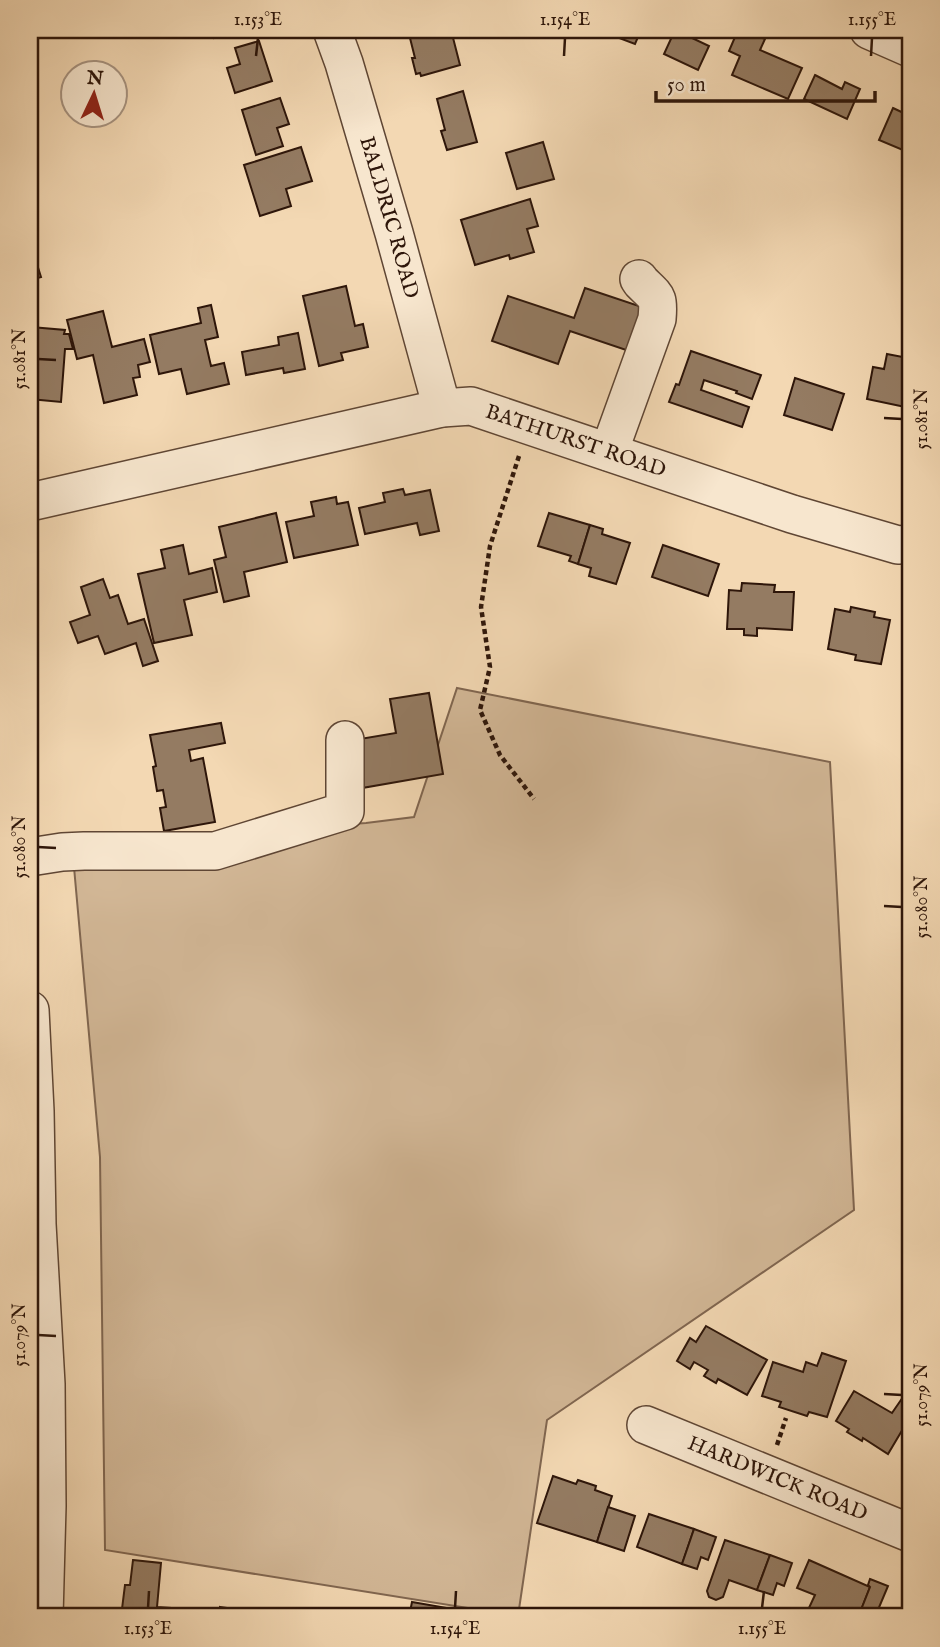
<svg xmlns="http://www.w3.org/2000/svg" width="940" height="1647" viewBox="0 0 940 1647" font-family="'IM FELL English',serif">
<rect width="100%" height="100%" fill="#f3d8b3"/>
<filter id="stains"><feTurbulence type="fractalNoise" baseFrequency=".00286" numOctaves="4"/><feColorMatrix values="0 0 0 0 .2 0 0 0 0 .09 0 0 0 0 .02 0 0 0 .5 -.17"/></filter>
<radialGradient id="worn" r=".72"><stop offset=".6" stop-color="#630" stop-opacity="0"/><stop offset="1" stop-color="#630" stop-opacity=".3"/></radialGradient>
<!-- green -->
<polygon fill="#d2b796" stroke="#806650" stroke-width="2" points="457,688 830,762 854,1210 547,1420 518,1616 105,1550 100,1157 74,867 324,826 366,823 414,817"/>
<!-- building -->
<g fill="#947b62" stroke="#2e160a" stroke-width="2">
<polygon points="211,30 238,30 239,31 214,38"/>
<polygon points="408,30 451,30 460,65 421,76 420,73 416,74 412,58 415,58"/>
<polygon points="612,30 641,30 635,44 619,38 621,33"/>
<polygon points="675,30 696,30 692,38 709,46 698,70 664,54"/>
<polygon points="738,30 744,30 765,39 760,50 802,68 788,99 732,75 740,56 729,51"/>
<polygon points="259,41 272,81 235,93 227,68 240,64 235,48"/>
<polygon points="815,75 842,89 845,82 860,89 847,119 804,99"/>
<polygon points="463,91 477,142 447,150 441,131 445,130 437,99"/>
<polygon points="280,98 289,124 277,128 283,146 256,155 242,110"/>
<polygon points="893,108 910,116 910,153 879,140"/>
<polygon points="543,142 554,179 517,189 506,153"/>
<polygon points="301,147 312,181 286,189 291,206 260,216 244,165"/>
<polygon points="530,199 538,226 527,229 534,252 510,259 509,255 475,265 461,220"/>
<polygon points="30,242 41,277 30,280"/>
<polygon points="346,286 355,326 363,324 368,347 341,353 343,360 319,366 303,296"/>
<polygon points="585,288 651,310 635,353 570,331 558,364 492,341 508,296 574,318"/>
<polygon points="211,305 218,337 205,340 211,366 224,363 229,384 187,394 181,369 159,374 150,335 201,323 198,308"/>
<polygon points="103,311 112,347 144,339 150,362 138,365 140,377 133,378 137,395 104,403 93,355 77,359 67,320"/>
<polygon points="31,327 65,330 64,334 69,334 73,349 65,349 61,402 30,399 30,348"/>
<polygon points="298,333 305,369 284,373 283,368 246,375 242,352 279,345 278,337"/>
<polygon points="691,351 761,375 752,399 736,393 737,391 704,380 701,390 749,407 742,427 669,402 676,384 679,385"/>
<polygon points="887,354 908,358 905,374 910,375 910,408 867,399 873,367 884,369"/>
<polygon points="795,378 844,394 832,430 784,415"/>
<polygon points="403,489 405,495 430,490 439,531 420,535 417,523 365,534 359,508 385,502 383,493"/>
<polygon points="336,497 337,504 348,502 358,545 294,558 286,522 314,516 311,502"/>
<polygon points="276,513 287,562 244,572 249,596 224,602 214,560 226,557 219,527"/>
<polygon points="549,513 590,525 578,564 569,561 571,556 538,546"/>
<polygon points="590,525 603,529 602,534 630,543 616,584 589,576 591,568 578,564"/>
<polygon points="183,545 189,574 212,568 217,592 184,600 192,635 154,643 138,574 165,568 161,550"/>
<polygon points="663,545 719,564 708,596 652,577"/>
<polygon points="103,579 110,598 118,595 128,624 144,619 158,661 143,666 136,643 105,654 98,636 78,643 70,622 90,615 81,587"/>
<polygon points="742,583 775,585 774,592 794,592 792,630 757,628 757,636 744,635 744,629 727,629 729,590 741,591"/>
<polygon points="851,607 875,612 874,617 890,620 881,664 855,660 856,655 828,649 835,609 850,612"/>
<polygon points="429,693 443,774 362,788 354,740 396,733 390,699"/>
<polygon points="221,723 225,743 189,750 191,761 203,758 215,822 164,831 160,808 166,807 163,790 157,791 153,767 156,766 150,735"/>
<polygon points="706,1326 767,1360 747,1395 718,1379 716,1383 704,1376 708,1370 694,1362 690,1369 677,1361 690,1338 696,1342"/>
<polygon points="822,1353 846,1361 827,1417 809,1412 807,1416 779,1407 781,1402 762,1396 773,1362 803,1372 806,1362 817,1366"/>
<polygon points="854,1391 892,1413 903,1397 910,1401 910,1417 888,1454 863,1438 862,1441 847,1432 849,1429 836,1421"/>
<polygon points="910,1449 910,1467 904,1465"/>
<polygon points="553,1476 576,1484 578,1480 596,1486 595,1490 612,1496 597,1542 537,1523"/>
<polygon points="608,1507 635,1516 624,1551 597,1542"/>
<polygon points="649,1514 694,1529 682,1564 637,1547"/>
<polygon points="694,1529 716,1537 708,1560 701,1557 697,1569 682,1564"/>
<polygon points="725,1540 770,1555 757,1590 729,1580 723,1597 716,1600 709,1597 707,1591"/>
<polygon points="770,1555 792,1563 784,1586 777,1583 773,1595 757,1590"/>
<polygon points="133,1560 161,1563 157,1607 171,1608 171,1617 121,1617 125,1585 130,1585"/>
<polygon points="809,1560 870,1587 859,1615 866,1617 826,1617 808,1610 815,1595 797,1588"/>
<polygon points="870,1579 888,1586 875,1617 866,1617 859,1615 870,1587 868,1585"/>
<polygon points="909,1595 910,1596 910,1617 900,1617"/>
<polygon points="412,1602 447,1608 446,1613 459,1616 459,1617 409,1617"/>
<polygon points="220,1607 264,1613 264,1617 219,1617"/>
</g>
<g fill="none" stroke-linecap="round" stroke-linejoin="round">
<defs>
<g id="minor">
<path id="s1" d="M332,30l12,33 50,170 48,175"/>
<polyline points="869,30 910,48"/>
<path d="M609,452l48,-133c2,-23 0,-21 -16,-37l-2,-3"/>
<path id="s2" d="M30,502l412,-94 29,-2 321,108 106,31 12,-1"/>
<polyline points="30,857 62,852 84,851 215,851 345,811 345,740"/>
<polyline points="30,1010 35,1111 37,1224 46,1384 47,1506 44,1617"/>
<path id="s3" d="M646,1425l264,108"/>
</g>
</defs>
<!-- minor casing -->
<use href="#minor" stroke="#5f4634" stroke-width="40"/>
<!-- path -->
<g stroke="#2e160a" stroke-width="4.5" stroke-dasharray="5 3.5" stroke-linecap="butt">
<polyline points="519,456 490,546 481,607 490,667 480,710 500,755 534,799"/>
<polyline points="777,1445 786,1418"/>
</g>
<!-- minor -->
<use href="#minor" stroke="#f7e6ce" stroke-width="37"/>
</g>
<!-- ticks -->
<path fill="none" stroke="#2e160a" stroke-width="2.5" d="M256,56l2,-18M564,56l1,-18M871,56l1,-18M38,359l18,1M884,418l18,1M38,847l18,1M884,906l18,1M38,1335l18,1M884,1394l18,1M148,1608l1,-17M455,1608l1,-17M762,1608l2,-17"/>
<g text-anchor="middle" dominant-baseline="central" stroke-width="5" stroke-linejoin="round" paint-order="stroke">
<!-- street labels -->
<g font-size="21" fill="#2e160a" stroke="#f7e6ce">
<text stroke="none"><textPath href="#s1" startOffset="196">BALDRIC ROAD</textPath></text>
<text stroke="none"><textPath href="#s2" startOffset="562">BATHURST ROAD</textPath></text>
<text stroke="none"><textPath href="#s3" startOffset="142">HARDWICK ROAD</textPath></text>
</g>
</g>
<!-- margin -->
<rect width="940" height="1647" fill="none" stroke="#f3d8b3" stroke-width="77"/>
<!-- north arrow -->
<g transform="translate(94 94) rotate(4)"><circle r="33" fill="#f7e6ce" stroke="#a79380" stroke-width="2"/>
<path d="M0-5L12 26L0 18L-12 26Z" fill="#8f2418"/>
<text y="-10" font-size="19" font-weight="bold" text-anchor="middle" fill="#2e160a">N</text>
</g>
<!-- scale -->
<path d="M656 91v10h219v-10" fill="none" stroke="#2e160a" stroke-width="3.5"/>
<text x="667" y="91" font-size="21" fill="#2e160a" stroke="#f7e6ce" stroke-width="5" paint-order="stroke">50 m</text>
<rect x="38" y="38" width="864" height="1570" fill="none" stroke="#2e160a" stroke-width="2.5"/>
<g font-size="18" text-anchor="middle" fill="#2e160a">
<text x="258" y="25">1.153°E</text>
<text x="565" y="25">1.154°E</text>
<text x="872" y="25">1.155°E</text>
<text transform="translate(19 359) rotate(-90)" y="6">51.081°N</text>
<text transform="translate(921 419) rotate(-90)" y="6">51.081°N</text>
<text transform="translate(19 847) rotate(-90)" y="6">51.080°N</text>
<text transform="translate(921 907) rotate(-90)" y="6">51.080°N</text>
<text transform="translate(19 1335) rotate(-90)" y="6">51.079°N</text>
<text transform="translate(921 1395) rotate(-90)" y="6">51.079°N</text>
<text x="148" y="1634">1.153°E</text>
<text x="455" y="1634">1.154°E</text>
<text x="762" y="1634">1.155°E</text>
</g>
<rect width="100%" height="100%" filter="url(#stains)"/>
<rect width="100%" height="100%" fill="url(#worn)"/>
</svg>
